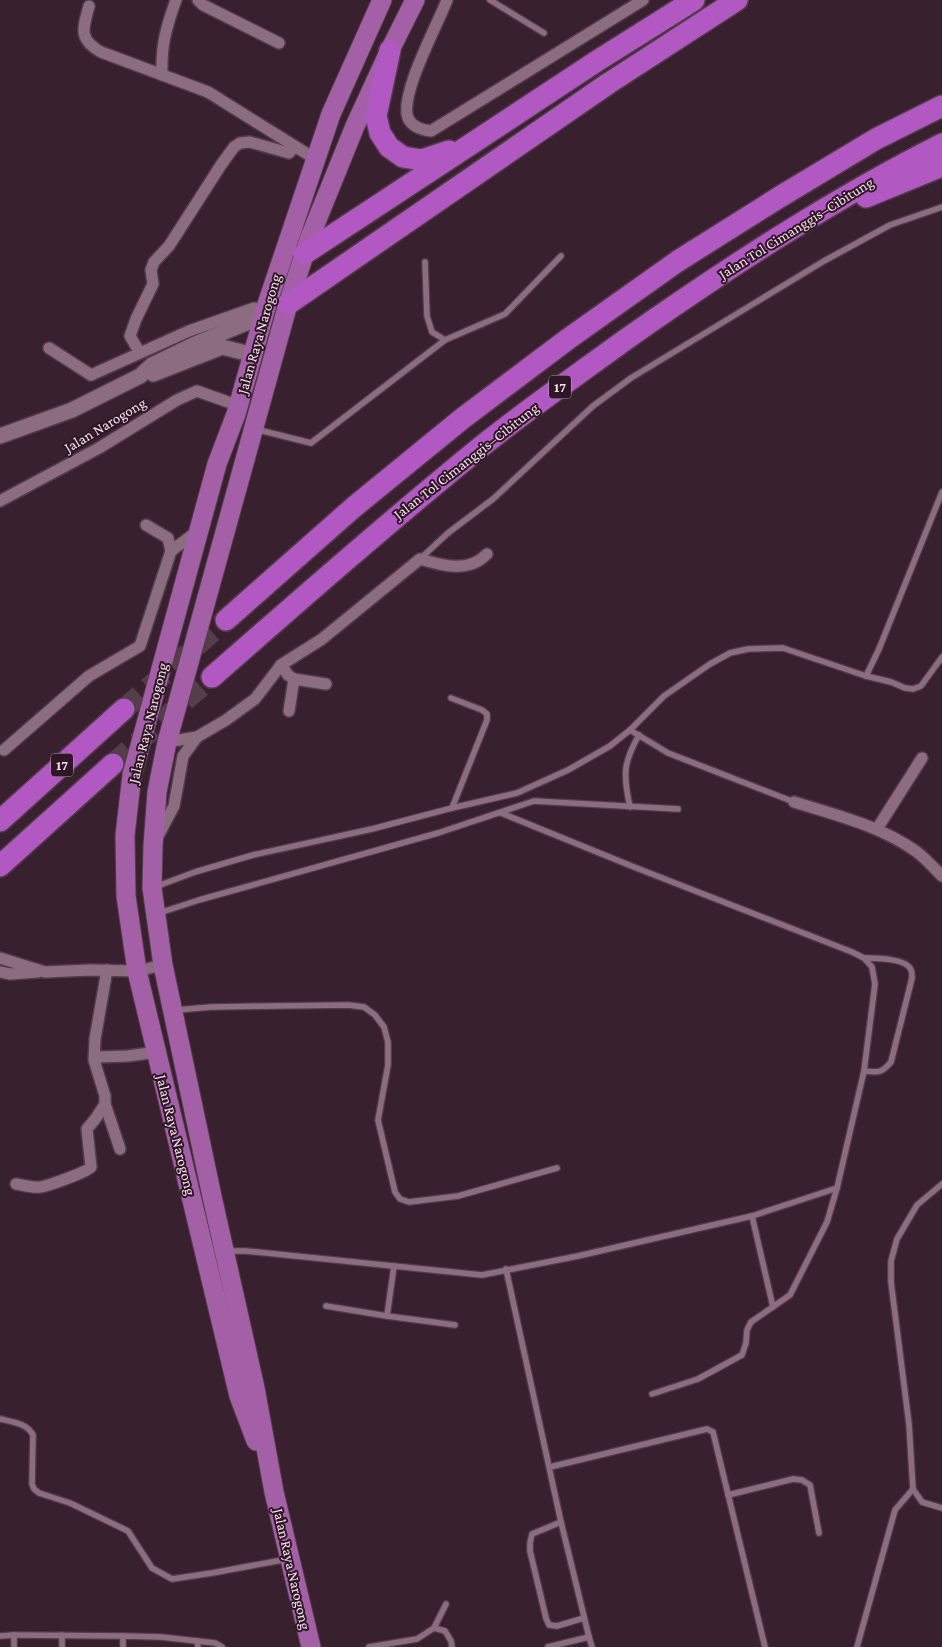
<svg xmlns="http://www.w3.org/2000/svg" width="942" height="1647" viewBox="0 0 942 1647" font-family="'Crimson Pro',serif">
<rect width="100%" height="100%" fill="#39202f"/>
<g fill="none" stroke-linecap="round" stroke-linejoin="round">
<!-- motorway-tunnel -->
<g stroke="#553d4b" stroke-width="21" stroke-dasharray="21 11" stroke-linecap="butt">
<polyline points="124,709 226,620"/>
<polyline points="113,764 212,677"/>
</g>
<defs>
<g id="service">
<polyline points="490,0 544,33"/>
<polyline points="425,262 427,316 432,332 445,340"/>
<polyline points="255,429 311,443 445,340 505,314 561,256"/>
<polyline points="420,559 448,533 493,499 593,406 631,378 824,261 890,225 942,207"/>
<polyline points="866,676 891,682 905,688 913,689 921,686 942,657"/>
<polyline points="630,730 668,753 794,802"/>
<path d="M630,807c-7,-32 -7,-44 9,-72"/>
<polyline points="452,808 517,793 568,770 610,746 630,730 664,696 710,664 730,653 748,649 783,648 866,676 879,649 942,492"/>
<polyline points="501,813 634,867 852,952 864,958 872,967 875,984 864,1071 837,1188 827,1222 790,1295 751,1322 747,1330 746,1343 742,1355 698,1379 652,1394"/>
<polyline points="155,887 195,872 253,855 372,829 452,808 487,720 487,714 482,710 451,698"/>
<polyline points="159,913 199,900 438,833 534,801 678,809"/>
<polyline points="177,1010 211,1007 348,1005 364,1007 375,1015 384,1027 388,1042 388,1065 378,1120 395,1192 400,1199 409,1202 458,1196 557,1168"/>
<path d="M864,1071c14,1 17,3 27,-9l21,-84c0,-3 0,-6 -1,-8 -4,-12 -36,-12 -47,-12"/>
<polyline points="942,1184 917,1205 897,1239 891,1261 891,1282 909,1424 913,1489 922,1502 942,1508"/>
<polyline points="752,1216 773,1307"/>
<polyline points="226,1251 246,1251 482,1275 578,1256 752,1216 837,1188"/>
<polyline points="394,1266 387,1316 455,1325"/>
<polyline points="506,1269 561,1522 589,1637 548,1647"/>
<polyline points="326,1306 387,1316"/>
<path d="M0,1419c12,3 27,4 33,16l-1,49 2,5 5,4 31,10 58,28 24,37 20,11 40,-6 76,-14"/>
<polyline points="550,1467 707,1429 713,1432 765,1647"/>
<polyline points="728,1495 793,1479 802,1480 810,1485 819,1533"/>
<polyline points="561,1522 532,1534 530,1543 530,1551 546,1618 549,1625 557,1626 584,1618"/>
<polyline points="434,1628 445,1631 451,1641 452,1647"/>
<polyline points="14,1635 123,1636"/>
<polyline points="62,1635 62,1647"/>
<polyline points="0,1636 14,1635 14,1647"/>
<polyline points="589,1637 592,1647"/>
<polyline points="197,1641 215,1643 222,1647"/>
<polyline points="123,1647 123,1636 161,1637 197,1641 198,1647"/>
<polyline points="369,1647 417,1639 434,1628 446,1604"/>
<polyline points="857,1647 895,1510 913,1489"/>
</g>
<g id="minor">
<polyline points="198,0 203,5 279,43"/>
<path d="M447,0c-9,24 -48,95 -39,118 4,9 14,12 23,13l212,-131"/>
<path d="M89,6c-6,23 -11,33 12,46l107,40 101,63"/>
<path d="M162,75c-1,-30 4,-47 14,-75"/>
<polyline points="49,348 91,375 189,331 254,308"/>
<polyline points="140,353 130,336 136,319 153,284 151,270 154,262 169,246 221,165 234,147 240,143 250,142 289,153 294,147"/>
<polyline points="0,501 99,448 177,400 197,391 228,402"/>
<polyline points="146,525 168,538 171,551"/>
<polyline points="281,665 288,675 294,679 326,684"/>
<polyline points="289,711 294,679"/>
<path d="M167,742l30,-5 29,-17 29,-21 26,-34 41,-26 98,-80c23,7 49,14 67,-5"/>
<polyline points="4,750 89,676 140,646 171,551 199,530"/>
<path d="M794,802c42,13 87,24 123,50 9,7 17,16 25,24"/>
<polyline points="877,829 922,758"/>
<polyline points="157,838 174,806 183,756 197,737"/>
<polyline points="0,958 45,972 90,970 137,971 163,965"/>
<polyline points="0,972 10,974 38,972"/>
<polyline points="95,1058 96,1057 128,1056 157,1052"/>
<polyline points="105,1104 120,1149"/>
<path d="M16,1184c7,1 16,4 24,3 8,-1 47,-15 51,-20l-4,-38 9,-11 9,-14v-8l-11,-36 1,-21 12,-69"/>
</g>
<g id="tertiary">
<polyline points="153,374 222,347 242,352"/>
<polyline points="0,436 72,410 140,376 152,365 193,345 251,321"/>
</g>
<g id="primary">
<polyline points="256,1441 239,1396 137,971 126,896 125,835 132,775 217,464 236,414 267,304 331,114 382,0"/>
<polyline points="311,1647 274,1492 255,1388 213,1201 163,965 152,888 153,846 157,792 167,742 288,304 310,237 355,126 390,50 415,0"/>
</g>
<g id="motorway">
<polyline points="390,50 376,116 380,133 389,147 403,157 422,160 449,151"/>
<polyline points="866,197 942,166"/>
<polyline points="304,254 597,61 694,0"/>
<polyline points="288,304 609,83 737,0"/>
<polyline points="226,620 354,507 463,418 568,339 678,261 778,198 876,139 942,106"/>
<path d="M212,677c89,-78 178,-156 270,-231 46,-37 95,-71 143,-106 101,-71 206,-140 317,-196"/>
<polyline points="0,821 124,709"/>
<polyline points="0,866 113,764"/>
</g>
</defs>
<!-- service casing -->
<use href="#service" stroke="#523c4a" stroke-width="8"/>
<!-- minor casing -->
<use href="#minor" stroke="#523c4a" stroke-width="14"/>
<!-- tertiary casing -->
<use href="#tertiary" stroke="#523c4a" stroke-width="18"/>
<!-- primary casing -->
<use href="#primary" stroke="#523c4a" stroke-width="21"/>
<!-- motorway casing -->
<use href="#motorway" stroke="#523c4a" stroke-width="24"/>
<!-- service -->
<use href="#service" stroke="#8c6d7f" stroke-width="5.5"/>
<!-- minor -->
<use href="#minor" stroke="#8c6d7f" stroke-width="11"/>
<!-- tertiary -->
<use href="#tertiary" stroke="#8c6d7f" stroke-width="15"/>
<!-- primary -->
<use href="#primary" stroke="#a360a7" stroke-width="19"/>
<!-- motorway -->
<use href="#motorway" stroke="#b258c2" stroke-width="21"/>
</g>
<g text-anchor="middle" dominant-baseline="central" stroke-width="4" stroke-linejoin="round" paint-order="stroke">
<!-- shield labels -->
<g fill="#2f1626" stroke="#b8a5b1" stroke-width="1">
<rect x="549" y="375.5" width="22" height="23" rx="4"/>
<rect x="51" y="753.5" width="22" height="23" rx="4"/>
</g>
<g font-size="14" font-weight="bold" fill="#f3e2ec">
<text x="560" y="387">17</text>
<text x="62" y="765">17</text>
</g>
<!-- street labels -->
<g font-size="15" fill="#f3e2ec" stroke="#2f1626">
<text transform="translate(796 228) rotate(-32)">Jalan Tol Cimanggis–Cibitung</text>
<text transform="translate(259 334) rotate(-74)">Jalan Raya Narogong</text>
<text transform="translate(105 425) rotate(-31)">Jalan Narogong</text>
<text transform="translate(466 461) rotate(-38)">Jalan Tol Cimanggis–Cibitung</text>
<text transform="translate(148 723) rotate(-76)">Jalan Raya Narogong</text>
<text transform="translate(176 1135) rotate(76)">Jalan Raya Narogong</text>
<text transform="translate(292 1569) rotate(77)">Jalan Raya Narogong</text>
</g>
</g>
</svg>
